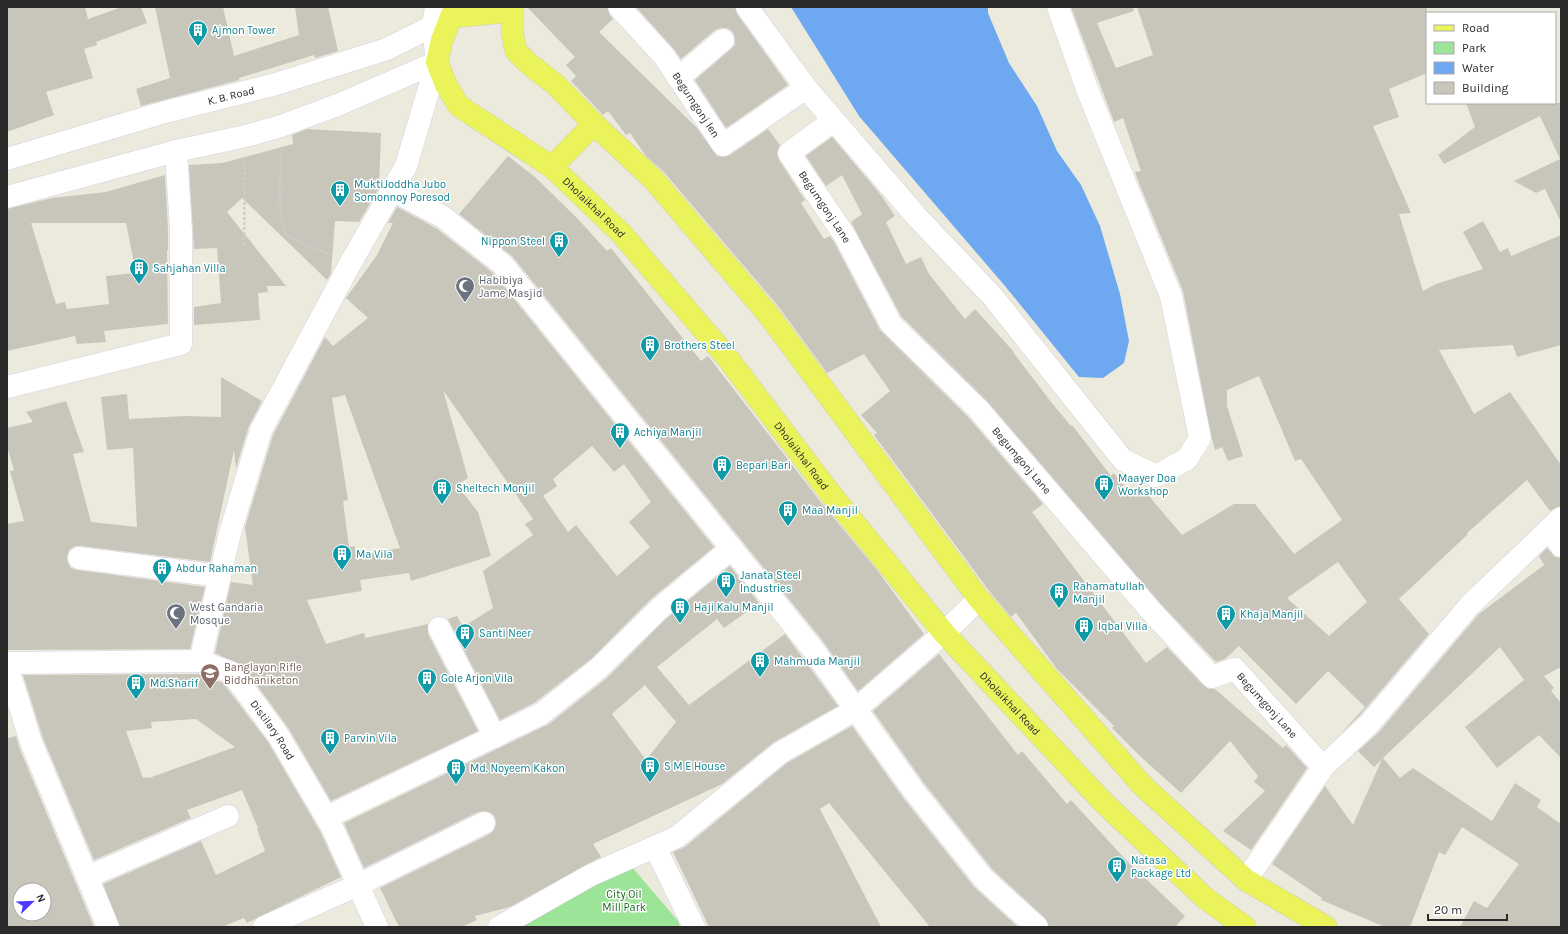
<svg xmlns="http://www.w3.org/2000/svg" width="1568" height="934" viewBox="0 0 1568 934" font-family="Karla,sans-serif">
<rect width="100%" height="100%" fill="#eceadc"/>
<!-- green -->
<polygon fill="#9ce497" points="632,867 678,921 680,927 515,927 567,896"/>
<!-- water -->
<polygon fill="#6da8f0" points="791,7 988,7 988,13 1009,63 1037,106 1057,151 1081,185 1100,226 1120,294 1129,341 1124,363 1103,378 1079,377 1005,286 859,116"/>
<!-- building -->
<g fill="#c8c6bb" fill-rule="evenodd">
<polygon points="7,7 85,7 88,19 122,7 141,7 147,23 96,42 97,45 84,49 93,78 46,92 54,115 7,132"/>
<polygon points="155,7 223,7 234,56 299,35 295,7 328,7 338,51 315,58 314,55 239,78 239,80 141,106 136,89 170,78"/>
<polygon points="527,7 607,7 610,15 613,19 599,32 696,127 717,156 724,157 730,155 768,129 780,145 777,154 779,160 805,200 801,203 824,239 830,236 834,242 880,330 969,418 1043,504 1032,512 1146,663 1167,647 1203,685 1209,689 1215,689 1283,748 1286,745 1307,768 1251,850 1223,831 1265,791 1254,782 1258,776 1230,741 1181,793 1141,757 1112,728 1114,726 1057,669 1016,613 1011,617 990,592 874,435 877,433 861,415 890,391 864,354 827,373 778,306 663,171 646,156 630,133 626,135 608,111 603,115 571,81 576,76 566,65 575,57"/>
<polygon points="636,7 735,7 737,14 788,85 726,128 695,80 731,49 735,45 735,38 733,32 727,28 721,28 715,30 681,59 673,48"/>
<path d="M1071,7h62l1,4 -37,12 19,45 37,-13 -16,-48h290v66l-38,16 10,28 -26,9 38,87 -12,1 24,77 13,-7 47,-15 -20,-37 20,-11 17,31 8,-4 3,8 50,-21v110l-44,12 -4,-12 -74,5 35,64 36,-22 51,73v41l-11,5 -23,-31 -60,53 1,1 -69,65 30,35 -69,81 -19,18 24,-26 -37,-36 -32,33 -57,-58 -14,13 -9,3 -55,-58 -174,-203 -86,-85 -50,-94 11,-8 -20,-39 -16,11 -20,-30 26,-19 49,58 14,21 -9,6 20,42 15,-7 8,17 36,45 10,-10 39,43h-1l38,50 20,24 1,-1 39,51 3,-3 18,24 11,-8 39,46 52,-31h21l39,50 48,-34 -41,-61 -6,2 -36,-85 -32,14v16l16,50 -15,5 -6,-14 -7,3 -3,-11 -29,-148 -46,-113 -2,-6 6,-1 -18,-53 -9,4zM1338,562l29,40 -38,34 -42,-38z"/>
<polygon points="1466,103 1561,103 1561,222 1545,189 1536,193 1514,181 1560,159 1540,116 1444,164 1438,155 1475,127"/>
<polygon points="307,129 381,133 379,188 359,222 335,221 331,273 327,280 242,198 227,212 286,286 267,286 268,292 258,293 260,320 194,325 194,307 221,303 217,248 194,249 189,165 222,163 293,144 292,135"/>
<polygon points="508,156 535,177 577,218 607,251 611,248 701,361 708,356 820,501 877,570 924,634 858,691 822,640 512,256 459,214"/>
<path d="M165,175l3,55v20h-1l1,74 -64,7 2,11 -29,2 -2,-8 -68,15v-142l45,-11 54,-6zM31,223h95l10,50 -30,3 3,28 -42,5 -2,-7 -9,2z"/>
<path d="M397,207l39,21 57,45 221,274 -63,52 -60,60 -57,44 -34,17 -52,-101 9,-3 6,11 30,-19 -10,-37 50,-36 -8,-11 8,-5 -90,-129 25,88 -11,7 21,27 13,44 -80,25 -2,-8 -49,7 2,11 -55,9 19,44 38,-11 1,5 63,-14v10l50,97 -147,70 -42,-72 -35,-48 -15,-17 -24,-11 16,-71 22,3 -8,-58 28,-92 52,-98 8,9 35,-28 -22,-20 31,-43 16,-32h-5zM345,395l38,106 17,47 -44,8 -1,-10 -6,1 -6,-46 5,-1 -16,-102zM592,446l22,26 10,-8 27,38 -22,20 21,25 -33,29 -41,-51 -8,7 -25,-36 14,-10 -4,-7z"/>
<polygon points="221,377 262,401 249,426 236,468 234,450 210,562 81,546 75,546 69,550 67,557 68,563 71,568 77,570 205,587 190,649 7,650 7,524 24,521 10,471 14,470 7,447 7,428 33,422 26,412 66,401 84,452 73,454 91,522 137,527 133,448 107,450 101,397 127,394 129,419 185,416 221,417"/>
<polygon points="1547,548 1555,557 1561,558 1561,667 1544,676 1554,688 1551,691 1561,703 1561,758 1539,735 1497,768 1465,727 1524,680 1500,647 1383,758 1400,778 1413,768 1492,821 1515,783 1541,800 1537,807 1561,824 1561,927 1460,927 1474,901 1487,908 1519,864 1462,827 1445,855 1439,852 1410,927 1385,927 1321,900 1322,898 1272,864 1325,786 1353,825 1382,759 1374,767 1358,751 1379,732 1479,614 1544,565 1539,556"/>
<path d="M730,566l29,37 -35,25 -7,-9 -60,48 32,38 96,-71 53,72 -64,36 -52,42 -129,60 8,13 -91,50 -35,9 2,4 -15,7h-63l-19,-39 110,-54 4,-4 2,-6 -1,-7 -4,-4 -6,-2 -7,1 -114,56 -20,-45 205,-99 58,-46 60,-60zM645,685l31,37 -30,38 -34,-46z"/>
<polygon points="939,654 1018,755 1022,751 1067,804 1071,800 1127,861 1185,916 1175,927 1049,927 1045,918 993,870 924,783 873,711"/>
<path d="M198,674l25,9 45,59 53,91 20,44 -94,46 -3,-5 -22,9h-102l-17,-43 98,-43 15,34 49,-24 -8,-22 1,-1 -16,-38 -55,20 4,8 -97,42 -51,-122 -20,-63zM196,719l39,28 -86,31 -1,-1 -5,1 -17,-47 26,-3 -1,-6z"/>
<polygon points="852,726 904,799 974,887 1018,927 930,927 829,803 820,809 881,927 709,927 673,852 685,847 787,763"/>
<path d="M16,736l3,11 75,180h-87v-189zM20,890h24v24h-24z"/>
</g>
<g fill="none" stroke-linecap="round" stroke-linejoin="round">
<defs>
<g id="street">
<path id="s1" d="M619,7l45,49 59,89 83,-57"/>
<polyline points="747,7 806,88 917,217 993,297 1123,460 1156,476 1187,459 1200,438 1171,296 1087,89 1058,7"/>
<polyline points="678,78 723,40"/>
<path id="s2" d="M833,121l-44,32 56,83 46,88 87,85 174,203 60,65 23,-8 88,98"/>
<polyline points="392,190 443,217 502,264 812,648 914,791 984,879 1037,927"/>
<polyline points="7,387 181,344 181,230 176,151"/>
<polyline points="1549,529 1561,546"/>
<polyline points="79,558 220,576"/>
<polyline points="439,628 495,737"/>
<polyline points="200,661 230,533 261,430 350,264 406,166 437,62 433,26 436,7"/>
<path id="s3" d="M7,663l193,-2 30,11 14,17 34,46 54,92 45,100"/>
<polyline points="7,665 31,742 108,927"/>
<polyline points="327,817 541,714 599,668 659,609 732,548"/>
<polyline points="655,847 694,927"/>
<polyline points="87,877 228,816"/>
<polyline points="1246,880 1323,767 1369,724 1470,605 1561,518"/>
<polyline points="264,927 358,885 484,823"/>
<polyline points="499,927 591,875 677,837 780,753 855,710 944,633 979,599"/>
</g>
<g id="secondary">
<path id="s4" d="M7,159l158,-47 111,-28 111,-35 64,-32"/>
<polyline points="7,197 176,151 246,136 281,126 340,104 437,62"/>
</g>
<g id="primary">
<path id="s5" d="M455,7l-13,33 -5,22 9,23 13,21 93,61 69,66 105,123 104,137 114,140 160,170 101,95 40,29"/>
<polyline points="512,7 512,32 516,51 528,63 556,85 594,124 653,179 768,314 979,599 1142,785 1246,880 1326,927"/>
<polyline points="451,17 511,11"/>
<polyline points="552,167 594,124"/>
</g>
</defs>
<!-- street casing -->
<use href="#street" stroke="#d3d1e3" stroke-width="23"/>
<!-- secondary casing -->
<use href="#secondary" stroke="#d3d1e3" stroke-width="23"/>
<!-- primary casing -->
<use href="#primary" stroke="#ccc" stroke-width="23"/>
<!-- path -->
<g stroke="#ccc" stroke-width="2.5" stroke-dasharray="3 2" stroke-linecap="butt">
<path d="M281,152c0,17 -5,71 6,82 5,6 32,16 41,20"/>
<polyline points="244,245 245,161"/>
</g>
<!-- street -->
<use href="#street" stroke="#fff" stroke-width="22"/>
<!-- secondary -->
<use href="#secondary" stroke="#fff" stroke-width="22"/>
<!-- primary -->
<use href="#primary" stroke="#ebf35a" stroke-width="22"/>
</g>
<!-- icons -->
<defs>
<symbol id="building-pin" viewBox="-11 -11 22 30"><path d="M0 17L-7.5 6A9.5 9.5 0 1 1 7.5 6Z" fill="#0f9aa8" stroke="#fff"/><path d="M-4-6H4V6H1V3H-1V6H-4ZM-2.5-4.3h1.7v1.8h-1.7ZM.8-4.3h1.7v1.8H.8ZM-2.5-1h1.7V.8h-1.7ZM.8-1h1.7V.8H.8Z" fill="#fff"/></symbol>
<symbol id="mosque-pin" viewBox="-11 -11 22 30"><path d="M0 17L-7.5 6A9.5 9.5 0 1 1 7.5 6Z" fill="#6b7280" stroke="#fff"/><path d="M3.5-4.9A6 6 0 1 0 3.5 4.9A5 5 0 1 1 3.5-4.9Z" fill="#fff"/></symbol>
<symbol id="school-pin" viewBox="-11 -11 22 30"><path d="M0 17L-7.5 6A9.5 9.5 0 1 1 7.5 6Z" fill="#8d6e63" stroke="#fff"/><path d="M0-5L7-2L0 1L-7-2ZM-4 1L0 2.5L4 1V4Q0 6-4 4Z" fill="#fff"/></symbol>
</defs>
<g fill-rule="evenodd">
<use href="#building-pin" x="187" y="19" width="22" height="30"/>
<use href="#building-pin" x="329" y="179" width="22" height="30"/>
<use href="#building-pin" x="548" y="230" width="22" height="30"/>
<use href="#building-pin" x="128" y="257" width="22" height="30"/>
<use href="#mosque-pin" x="454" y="275" width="22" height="30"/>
<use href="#building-pin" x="639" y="334" width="22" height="30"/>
<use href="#building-pin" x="609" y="421" width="22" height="30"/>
<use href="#building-pin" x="711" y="454" width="22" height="30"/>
<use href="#building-pin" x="1093" y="473" width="22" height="30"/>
<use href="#building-pin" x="431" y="477" width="22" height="30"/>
<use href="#building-pin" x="777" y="499" width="22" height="30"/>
<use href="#building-pin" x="331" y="543" width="22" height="30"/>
<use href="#building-pin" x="151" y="557" width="22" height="30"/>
<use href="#building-pin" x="715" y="570" width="22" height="30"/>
<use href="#building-pin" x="1048" y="581" width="22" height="30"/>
<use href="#building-pin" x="669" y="596" width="22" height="30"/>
<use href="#mosque-pin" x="165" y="602" width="22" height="30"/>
<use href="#building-pin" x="1215" y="603" width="22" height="30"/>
<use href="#building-pin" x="1073" y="615" width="22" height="30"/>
<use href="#building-pin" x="454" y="622" width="22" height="30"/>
<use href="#building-pin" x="749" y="650" width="22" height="30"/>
<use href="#school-pin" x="199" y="662" width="22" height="30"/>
<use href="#building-pin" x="416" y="667" width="22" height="30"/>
<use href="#building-pin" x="125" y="672" width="22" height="30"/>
<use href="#building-pin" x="319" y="727" width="22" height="30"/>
<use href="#building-pin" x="639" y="755" width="22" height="30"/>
<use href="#building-pin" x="445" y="757" width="22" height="30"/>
<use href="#building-pin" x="1106" y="855" width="22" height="30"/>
</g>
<g text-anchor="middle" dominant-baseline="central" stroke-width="3" stroke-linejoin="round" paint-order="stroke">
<!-- culture labels -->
<g font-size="11" fill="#0d838f" stroke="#fff" text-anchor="start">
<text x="212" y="30">Ajmon Tower</text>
<text x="354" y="184">MuktiJoddha Jubo<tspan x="354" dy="13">Somonnoy Poresod</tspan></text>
<text x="545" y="241" text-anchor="end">Nippon Steel</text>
<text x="153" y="268">Sahjahan Villa</text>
<text x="664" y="345">Brothers Steel</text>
<text x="634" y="432">Achiya Manjil</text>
<text x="736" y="465">Bepari Bari</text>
<text x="1118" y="478">Maayer Doa<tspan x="1118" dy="13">Workshop</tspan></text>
<text x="456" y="488">Sheltech Monjil</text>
<text x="802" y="510">Maa Manjil</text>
<text x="356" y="554">Ma Vila</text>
<text x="176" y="568">Abdur Rahaman</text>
<text x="740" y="575">Janata Steel<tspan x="740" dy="13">Industries</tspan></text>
<text x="1073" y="586">Rahamatullah<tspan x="1073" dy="13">Manjil</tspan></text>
<text x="694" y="607">Haji Kalu Manjil</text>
<text x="1240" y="614">Khaja Manjil</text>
<text x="1098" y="626">Iqbal Villa</text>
<text x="479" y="633">Santi Neer</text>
<text x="774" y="661">Mahmuda Manjil</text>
<text x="441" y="678">Gole Arjon Vila</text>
<text x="150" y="683">Md.Sharif</text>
<text x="344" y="738">Parvin Vila</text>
<text x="664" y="766">S M E House</text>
<text x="470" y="768">Md. Noyeem Kakon</text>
<text x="1131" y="860">Natasa<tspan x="1131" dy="13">Package Ltd</tspan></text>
</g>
<!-- street labels -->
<g font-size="11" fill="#2a2a2a" stroke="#fff">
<text stroke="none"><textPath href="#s4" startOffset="233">K. B. Road</textPath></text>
<text stroke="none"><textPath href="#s1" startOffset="125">Begumgonj len</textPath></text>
<text stroke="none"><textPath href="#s2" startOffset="119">Begumgonj Lane</textPath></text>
<text stroke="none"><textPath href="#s5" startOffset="277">Dholaikhal Road</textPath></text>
<text stroke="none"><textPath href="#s5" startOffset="601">Dholaikhal Road</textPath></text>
<text stroke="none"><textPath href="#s2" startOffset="443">Begumgonj Lane</textPath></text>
<text stroke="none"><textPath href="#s5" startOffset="925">Dholaikhal Road</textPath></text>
<text stroke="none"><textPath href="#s2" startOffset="804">Begumgonj Lane</textPath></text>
<text stroke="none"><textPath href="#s3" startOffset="297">Distilary Road</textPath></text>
</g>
<!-- worship labels -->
<g font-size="11" fill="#5b616d" stroke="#fff" text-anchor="start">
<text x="479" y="280">Habibiya<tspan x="479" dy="13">Jame Masjid</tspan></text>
<text x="190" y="607">West Gandaria<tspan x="190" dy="13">Mosque</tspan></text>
</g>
<!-- education labels -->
<g font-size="11" fill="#785e54" stroke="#fff" text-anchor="start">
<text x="224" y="667">Banglayon Rifle<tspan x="224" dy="13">Biddhaniketon</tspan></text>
</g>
<!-- park labels -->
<g font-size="11" fill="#19691f" stroke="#fff">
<text x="624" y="894">City Oil<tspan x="624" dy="13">Mill Park</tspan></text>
</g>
</g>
<!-- border -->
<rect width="1568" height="934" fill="none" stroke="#2a2a2a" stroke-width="16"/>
<!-- legend -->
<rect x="1426" y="12" width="130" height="92" fill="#ffffff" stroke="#aaaaaa"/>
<rect x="1434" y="25" width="20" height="6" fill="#ebf35a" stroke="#aaaaaa"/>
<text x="1462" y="32" font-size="12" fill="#2a2a2a">Road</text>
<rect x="1434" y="42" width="20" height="12" fill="#9ce497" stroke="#aaaaaa"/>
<text x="1462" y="52" font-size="12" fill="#2a2a2a">Park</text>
<rect x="1434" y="62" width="20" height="12" fill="#6da8f0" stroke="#aaaaaa"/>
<text x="1462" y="72" font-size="12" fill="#2a2a2a">Water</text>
<rect x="1434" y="82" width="20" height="12" fill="#c8c6bb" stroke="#aaaaaa"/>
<text x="1462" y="92" font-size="12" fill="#2a2a2a">Building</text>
<!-- north arrow -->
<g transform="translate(32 902) rotate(67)"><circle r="19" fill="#ffffff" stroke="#aaaaaa"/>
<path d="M0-3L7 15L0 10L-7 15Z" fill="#4c39fd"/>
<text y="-6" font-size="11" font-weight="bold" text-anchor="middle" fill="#2a2a2a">N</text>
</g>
<!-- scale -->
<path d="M1428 914v6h79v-6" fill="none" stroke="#2a2a2a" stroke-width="2"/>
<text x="1434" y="914" font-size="12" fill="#2a2a2a" stroke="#ffffff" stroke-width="3" paint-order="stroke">20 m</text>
</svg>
